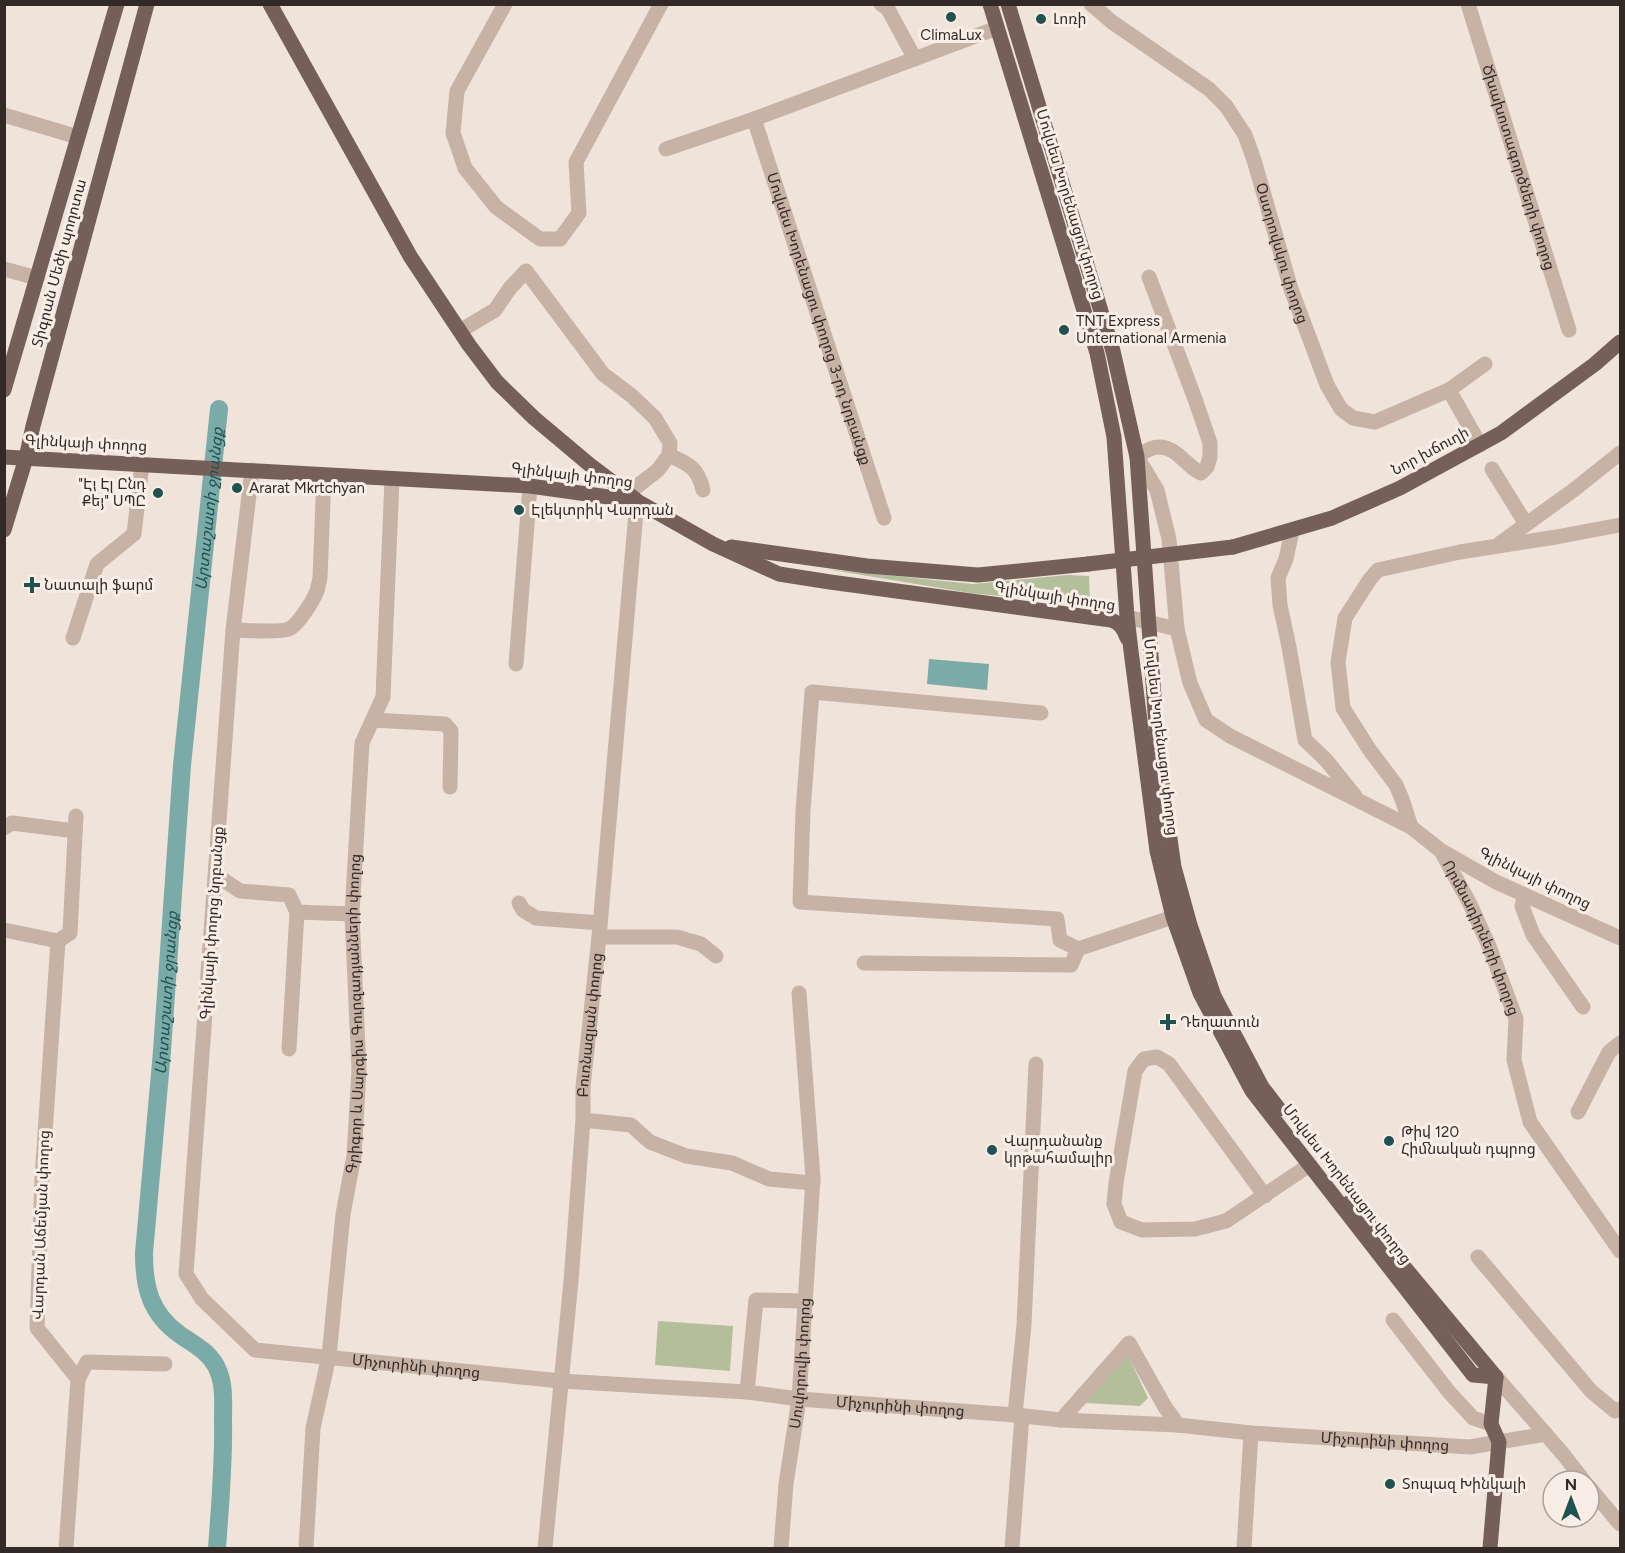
<svg xmlns="http://www.w3.org/2000/svg" width="1625" height="1553" viewBox="0 0 1625 1553" font-family="Figtree,'Noto Sans Armenian',sans-serif">
<rect width="100%" height="100%" fill="#f0e3da"/>
<!-- green -->
<g fill="#b5be9b">
<polygon points="826,569 973,584 1067,575 1089,576 1090,605 970,593"/>
<polygon points="658,1321 733,1326 730,1371 655,1365"/>
<polygon points="1127,1353 1148,1398 1140,1406 1086,1403"/>
</g>
<!-- water -->
<polygon fill="#7aaba9" points="929,659 989,664 987,690 927,684"/>
<g fill="none" stroke-linecap="round" stroke-linejoin="round">
<!-- canal -->
<path stroke="#7aaba9" stroke-width="18" id="s1" d="M217,1548c3,-42 7,-85 6,-128 0,-18 2,-37 -7,-54 -9,-16 -23,-22 -37,-32 -29,-21 -35,-47 -35,-81l18,-202 20,-286 37,-356"/>
<!-- minor -->
<g stroke="#c7b2a6" stroke-width="15">
<polyline points="505,4 457,91 453,133 465,168 496,207 540,239 560,239 579,213 576,162 661,4"/>
<polyline points="881,4 888,9 915,59"/>
<path id="s2" d="M1091,4l21,18 97,67 17,17 19,29 9,25 37,129 36,96 14,24 12,9 22,4 74,-32 36,-26"/>
<path id="s3" d="M1468,4l101,326"/>
<polyline points="4,115 78,137"/>
<path id="s4" d="M754,119l130,399"/>
<polyline points="666,149 754,119 997,28"/>
<polyline points="4,269 37,278"/>
<path d="M1149,277l46,122 15,44v14l-3,10 -6,6c-7,-3 -10,-7 -16,-12 -17,-17 -30,-19 -48,-4l20,33 12,49 8,90 13,54 16,37 24,16 181,91 29,23 56,32 124,56"/>
<polyline points="460,331 495,310 510,288 526,271 603,374 632,396 655,418 670,443 669,455 658,470 627,494"/>
<polyline points="1449,390 1480,445"/>
<path d="M669,455c20,9 29,13 34,35"/>
<polyline points="1492,469 1526,524"/>
<path id="s5" d="M252,470l-19,160 -47,644 16,25 53,51 306,31 186,11 52,7 216,16 46,5 117,5 73,8 219,14 76,-13"/>
<polyline points="1292,531 1286,559 1278,578 1280,605 1289,647 1305,740 1326,760 1355,796"/>
<polyline points="1499,544 1575,489 1620,453"/>
<polyline points="1127,617 1177,629"/>
<path d="M233,630c13,0 45,3 56,-1 9,-4 24,-28 28,-38 1,-4 2,-9 3,-13l4,-103"/>
<polyline points="73,638 97,564 134,534 142,464"/>
<polyline points="516,664 530,486"/>
<polyline points="1041,713 812,692 803,811 800,902 1057,919 1060,940 1078,949"/>
<polyline points="373,720 445,724 451,731 450,787"/>
<polyline points="1411,827 1402,799 1396,785 1369,749 1343,708 1338,662 1345,618 1370,579 1378,570 1460,552 1556,537 1620,525"/>
<polyline points="4,828 12,823 75,831"/>
<path id="s6" d="M1441,851l29,53 19,42 27,73 -2,41 16,62 90,129"/>
<polyline points="216,875 240,891 289,895 297,912 352,914"/>
<polyline points="1525,895 1522,906 1533,935 1583,1007"/>
<polyline points="519,903 523,910 536,918 600,923"/>
<polyline points="4,930 58,941 42,1178 37,1328 78,1379"/>
<polyline points="599,937 677,937 701,944 716,956"/>
<polyline points="58,941 70,933 76,816"/>
<polyline points="864,963 1071,965 1078,949 1173,917"/>
<polyline points="289,1049 297,912"/>
<polyline points="1578,1112 1609,1052 1620,1043"/>
<polyline points="583,1120 631,1125 650,1142 686,1156 732,1163 769,1179 813,1183"/>
<polyline points="1265,1196 1169,1064 1157,1057 1144,1059 1135,1071 1116,1183 1114,1204 1121,1222 1142,1230 1195,1229 1226,1221 1302,1170 1309,1165"/>
<polyline points="1478,1257 1591,1391 1615,1411 1620,1409"/>
<polyline points="1393,1320 1449,1392 1473,1418 1491,1424"/>
<polyline points="1496,1377 1563,1454 1584,1481"/>
<polyline points="747,1392 756,1300 805,1301"/>
<polyline points="1015,1415 1024,1325 1036,1064"/>
<polyline points="1061,1420 1129,1343 1165,1407 1178,1425"/>
<polyline points="1589,1487 1620,1524"/>
<polyline points="66,1548 78,1379 87,1362 165,1364"/>
<path id="s7" d="M306,1548l7,-120 16,-72 14,-142 11,-58 5,-86 -7,-156 10,-171 21,-46 9,-218"/>
<path id="s8" d="M545,1548l26,-267 12,-161v-33l16,-150 38,-436"/>
<path id="s9" d="M781,1548l5,-64 13,-85 14,-221 -14,-185"/>
<polyline points="1012,1548 1022,1416"/>
<polyline points="1244,1548 1251,1433"/>
</g>
<!-- major -->
<g stroke="#756059" stroke-width="15">
<polyline points="270,4 410,256 469,345 497,382 534,418 590,465 635,499"/>
<polyline points="990,4 1097,353 1114,437 1127,617 1131,651 1157,851 1173,917 1200,993 1252,1091 1473,1375 1496,1377"/>
<polyline points="1008,4 1113,351 1137,457 1158,754 1174,867 1190,925 1214,996 1262,1087 1279,1109"/>
<polyline points="4,390 117,4"/>
<path d="M4,457l526,29 107,15 76,43 66,30 51,8 281,38c9,3 13,9 16,18"/>
<polyline points="4,530 26,458 33,426 147,4"/>
<polyline points="731,547 867,566 978,575 1088,564"/>
<polyline points="1233,547 1332,518 1400,488 1501,433 1595,364 1620,342"/>
<polyline points="1350,1202 1496,1377"/>
<polyline points="1490,1548 1499,1442 1491,1424 1496,1377"/>
</g>
<!-- major-bridge -->
<polyline stroke="#756059" stroke-width="15" points="1088,564 1233,547"/>
</g>
<!-- markers -->
<g fill="#1f5251" stroke="#f8eee6" stroke-width="2">
<circle cx="951" cy="17" r="6"/>
<circle cx="1041" cy="19" r="6"/>
<circle cx="1064" cy="330" r="6"/>
<circle cx="237" cy="488" r="6"/>
<circle cx="158" cy="493" r="6"/>
<circle cx="519" cy="510" r="6"/>
<path d="M29 576h6v6h6v6h-6v6h-6v-6h-6v-6h6z"/>
<path d="M1165 1013h6v6h6v6h-6v6h-6v-6h-6v-6h6z"/>
<circle cx="1389" cy="1141" r="6"/>
<circle cx="992" cy="1150" r="6"/>
<circle cx="1390" cy="1484" r="6"/>
</g>
<g text-anchor="middle" dominant-baseline="central" stroke-width="6" stroke-linejoin="round" paint-order="stroke">
<!-- poi labels -->
<g font-size="15" fill="#332a27" stroke="#f8eee6" text-anchor="start">
<text x="1053" y="19">Լոռի</text>
<text x="951" y="35" text-anchor="middle">ClimaLux</text>
<text x="1076" y="321">TNT Express<tspan x="1076" dy="17">Unternational Armenia</tspan></text>
<text x="146" y="484" text-anchor="end">"Էյ Էլ Ընդ<tspan x="146" dy="17">Քեյ" ՍՊԸ</tspan></text>
<text x="249" y="488">Ararat Mkrtchyan</text>
<text x="531" y="510">Էլեկտրիկ Վարդան</text>
<text x="44" y="585">Նատալի ֆարմ</text>
<text x="1180" y="1022">Դեղատուն</text>
<text x="1401" y="1132">Թիվ 120<tspan x="1401" dy="17">Հիմնական դպրոց</tspan></text>
<text x="1004" y="1141">Վարդանանք<tspan x="1004" dy="17">կրթահամալիր</tspan></text>
<text x="1402" y="1484">Տոպազ Խինկալի</text>
</g>
<!-- street labels -->
<g font-size="15" fill="#332a27" stroke="#f8eee6">
<text stroke="none"><textPath href="#s3" startOffset="171">Ծխախոտագործների փողոց</textPath></text>
<text transform="translate(1070 204) rotate(73)">Մովսես Խորենացու փողոց</text>
<text stroke="none"><textPath href="#s2" startOffset="328">Օստրովսկու փողոց</textPath></text>
<text transform="translate(59 263) rotate(-75)">Տիգրան Մեծի պողոտա</text>
<text stroke="none"><textPath href="#s4" startOffset="210">Մովսես Խորենացու փողոց 3-րդ նրբանցք</textPath></text>
<text transform="translate(86 443) rotate(3)">Գլինկայի փողոց</text>
<text transform="translate(1430 451) rotate(-28)">Նոր խճուղի</text>
<text transform="translate(572 475) rotate(7)">Գլինկայի փողոց</text>
<text transform="translate(1055 596) rotate(9)">Գլինկայի փողոց</text>
<text transform="translate(1161 737) rotate(83)">Մովսես Խորենացու փողոց</text>
<text transform="translate(1535 878) rotate(26)">Գլինկայի փողոց</text>
<text transform="translate(212 923) rotate(-86)">Գլինկայի փողոց նրբանցք</text>
<text stroke="none"><textPath href="#s6" startOffset="96">Որմնադիրների փողոց</textPath></text>
<text stroke="none"><textPath href="#s7" startOffset="538">Գրիգոր և Սարգիս Գուրզադյանների փողոց</textPath></text>
<text stroke="none"><textPath href="#s8" startOffset="525">Բուռնազյան փողոց</textPath></text>
<text transform="translate(1347 1184) rotate(52)">Մովսես Խորենացու փողոց</text>
<text transform="translate(41 1225) rotate(-88)">Վարդան Աճեմյան փողոց</text>
<text stroke="none"><textPath href="#s9" startOffset="186">Սուվորովի փողոց</textPath></text>
<text stroke="none"><textPath href="#s5" startOffset="1072">Միչուրինի փողոց</textPath></text>
<text stroke="none"><textPath href="#s5" startOffset="1558">Միչուրինի փողոց</textPath></text>
<text stroke="none"><textPath href="#s5" startOffset="2044">Միչուրինի փողոց</textPath></text>
</g>
<!-- water labels -->
<g font-size="16" font-style="italic" fill="#1f5251" stroke="#f8eee6">
<text stroke="none"><textPath href="#s1" startOffset="1072">Արտաշատի ջրանցք</textPath></text>
<text stroke="none"><textPath href="#s1" startOffset="586">Արտաշատի ջրանցք</textPath></text>
</g>
</g>
<!-- border -->
<rect width="1625" height="1553" fill="none" stroke="#332a27" stroke-width="12"/>
<!-- north arrow -->
<g transform="translate(1571 1499)"><circle r="28" fill="#f8eee6" stroke="#a9a09a" stroke-width="1.5"/>
<path d="M0-4.5L10 22L0 15L-10 22Z" fill="#1f5251"/>
<text y="-9" font-size="16" font-weight="bold" text-anchor="middle" fill="#332a27">N</text>
</g>
</svg>
